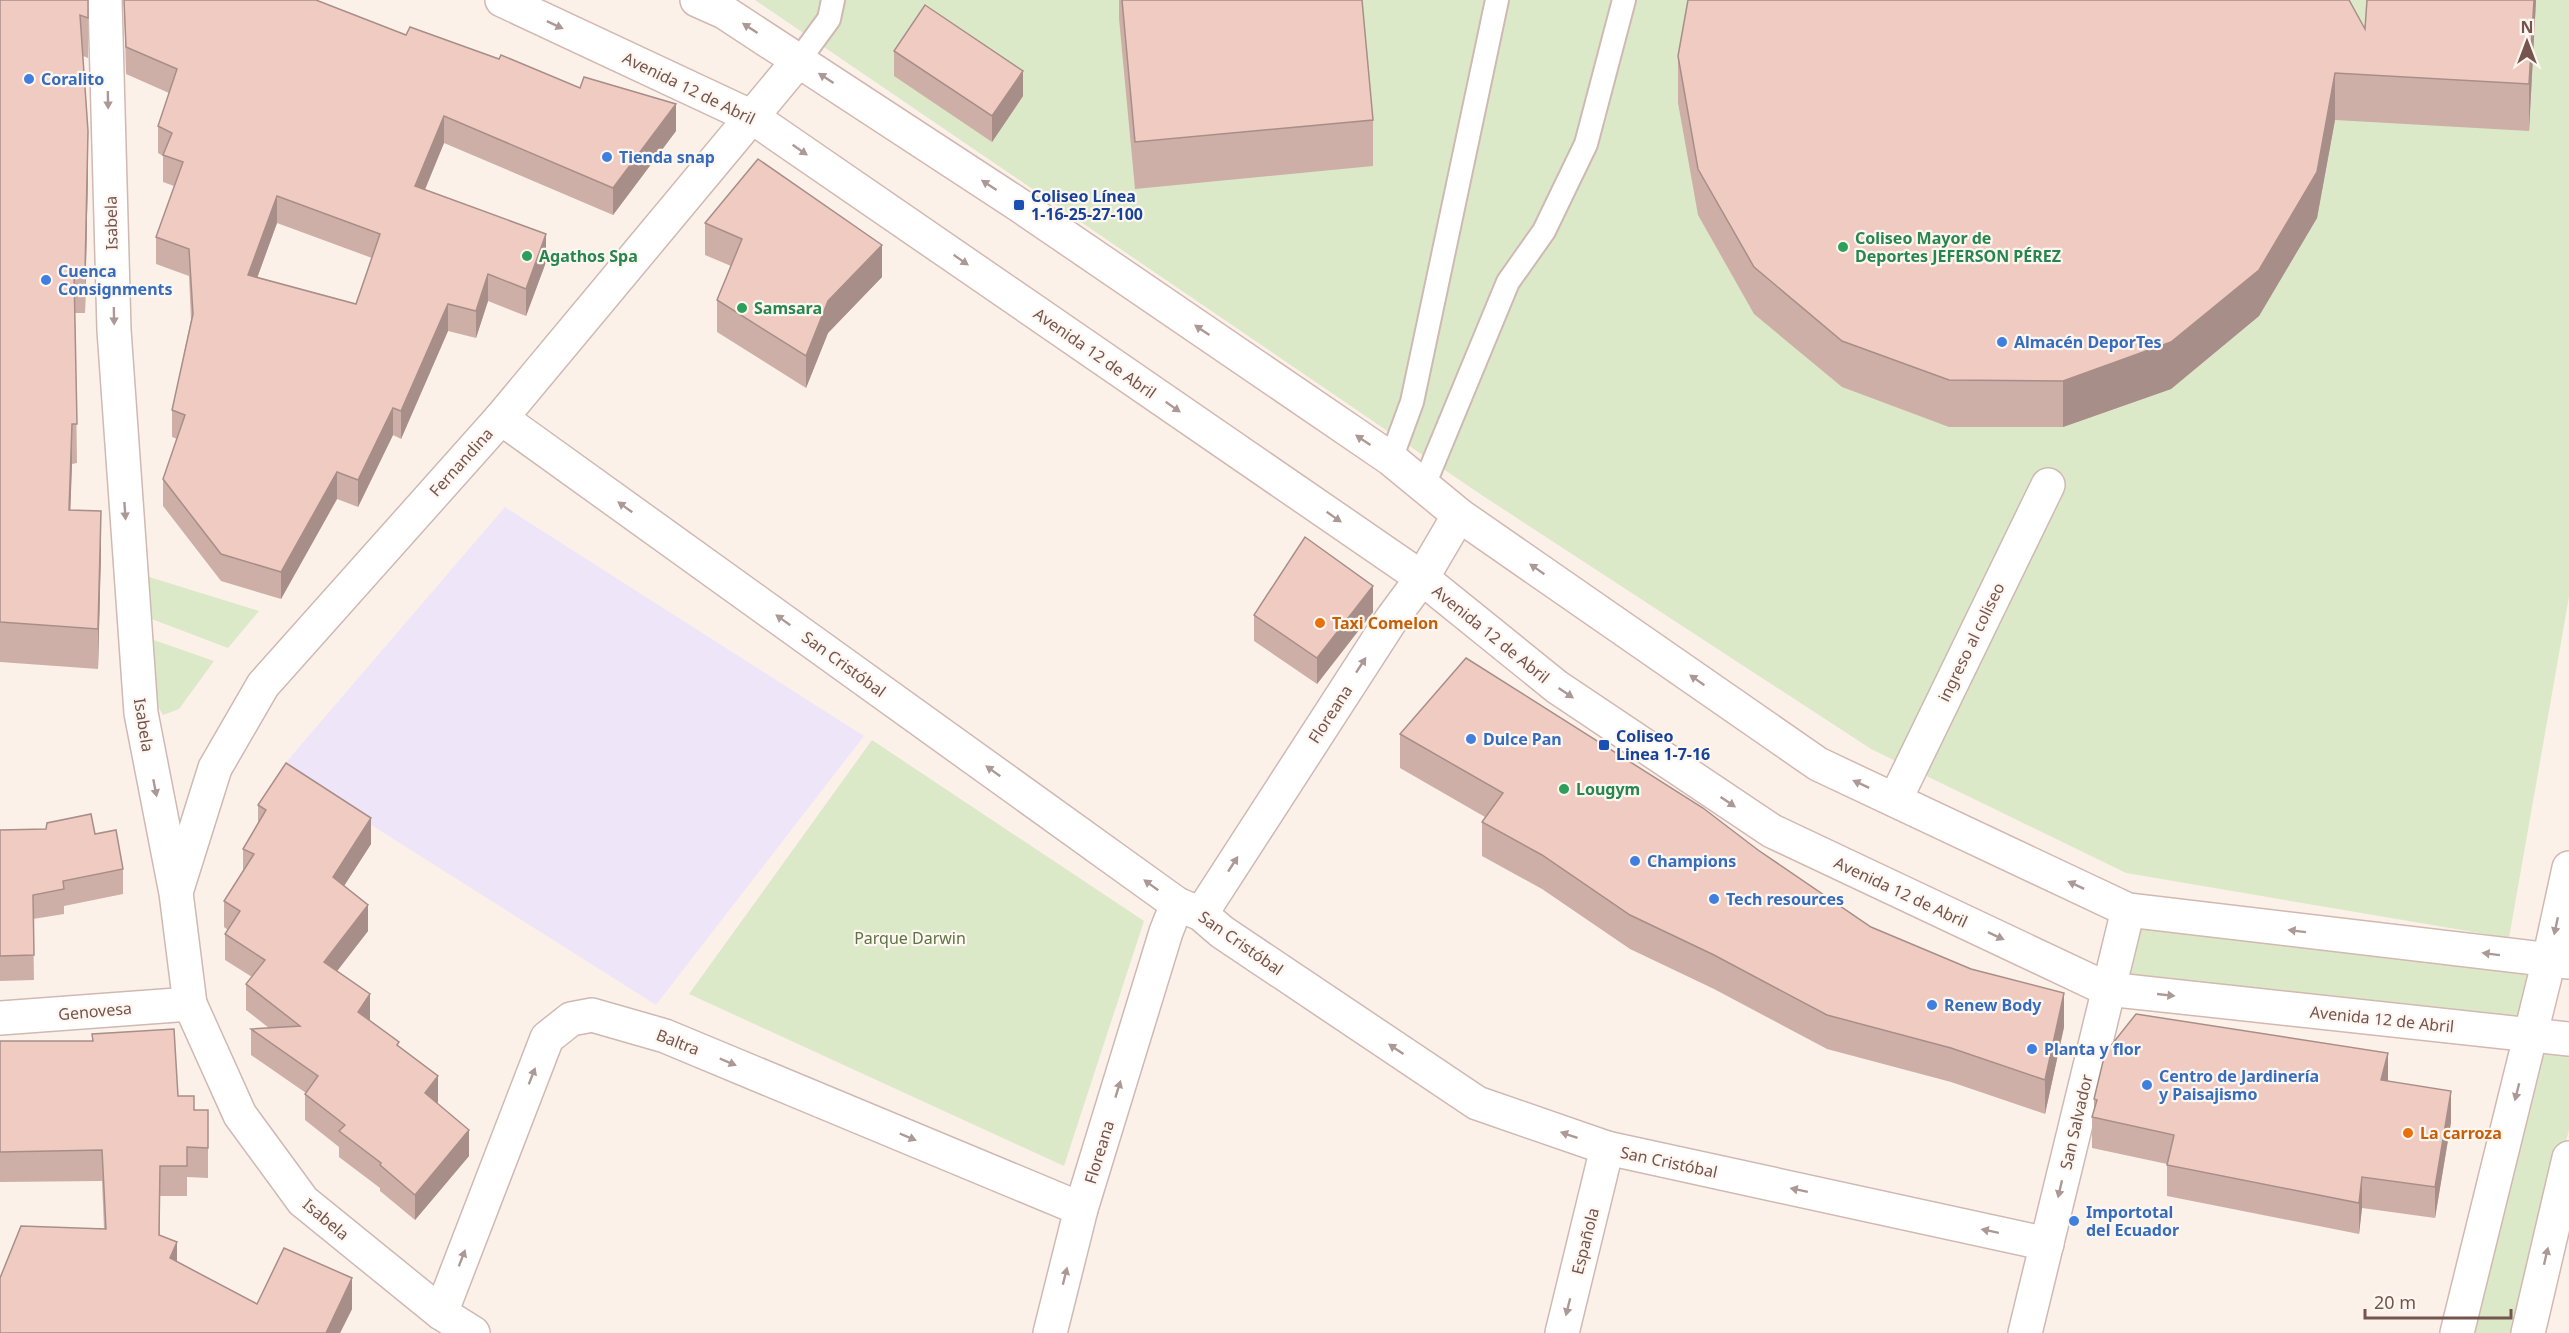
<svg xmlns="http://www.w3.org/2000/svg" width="2569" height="1333" viewBox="0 0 2569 1333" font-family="'Noto Sans',sans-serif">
<rect width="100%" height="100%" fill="#fcf1e9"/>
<!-- education -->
<polygon fill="#eee6f8" points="505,507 864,736 656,1005 281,768"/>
<!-- green -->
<g fill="#dce9c8">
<polygon points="755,0 2569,0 2569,597 2509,938 2126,873 1871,749 1480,494"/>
<polygon points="146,576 259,611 228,648 149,618"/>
<polygon points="151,639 214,661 179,709 163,715 150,693"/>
<polygon points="872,740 1144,921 1064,1166 689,994"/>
<polygon points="2130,915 2544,964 2525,1031 2113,986"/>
<polygon points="2536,1043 2569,1047 2569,1130 2519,1333 2466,1333"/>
</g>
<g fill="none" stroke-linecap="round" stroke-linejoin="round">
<defs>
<g id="lane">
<polyline points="799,60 829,19 833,0"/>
<polyline points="1391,459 1412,402 1497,0"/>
<polyline points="1424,485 1508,282 1544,231 1586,144 1624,0"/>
</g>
<g id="street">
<polyline points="105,0 114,330 141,713 176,893 190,1004 240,1115 303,1201 441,1313 473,1333"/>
<polyline points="501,418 1177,904 1201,914 1222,932 1477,1103 1607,1148 2047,1244"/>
<polyline points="1895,800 2048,485"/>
<polyline points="177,889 215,768 263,685 501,418 799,60"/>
<polyline points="1201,914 1391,620 1422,578 1459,515"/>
<polyline points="0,1018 190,1004"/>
<polyline points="441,1313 547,1038 571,1019 592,1015 665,1036 1081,1209"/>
<polyline points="1050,1333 1081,1209 1166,932 1177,904"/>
<polyline points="1562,1333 1607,1148"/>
<polyline points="2025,1333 2128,910"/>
</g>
<g id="secondary">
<polyline points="502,0 752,117 1422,578 1557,687 1772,831 2107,989 2569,1039"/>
<polyline points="697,0 724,12 1019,205 1391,459 1459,515 1818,764 2128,910 2569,962"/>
<polyline points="2457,1333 2549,960 2569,868"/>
<polyline points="2528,1333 2569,1158"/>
</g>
</defs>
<!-- lane casing -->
<use href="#lane" stroke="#cfb9b2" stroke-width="26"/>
<!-- street casing -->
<use href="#street" stroke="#cfb9b2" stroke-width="36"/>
<!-- secondary casing -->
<use href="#secondary" stroke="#d2b8b0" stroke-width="36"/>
<!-- lane -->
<use href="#lane" stroke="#fff" stroke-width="22"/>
<!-- street -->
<use href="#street" stroke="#fff" stroke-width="33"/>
<!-- secondary -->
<use href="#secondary" stroke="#fff" stroke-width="33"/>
</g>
<!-- wall -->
<g fill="#ceafa7" fill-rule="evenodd">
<polygon points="0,0 88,0 88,58 83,56 88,170 85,313 75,313 77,463 72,464 70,510 101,551 98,669 0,662"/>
<path d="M124,0h192l90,35 270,96 -63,84 -169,-72 -19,47 121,72 -20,54 -38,-15 -12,37 -28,-7 -47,108 -8,-4 -35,72 -21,-8 -56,100 -60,-18 -58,-75v-27l14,-40 -5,-2v-27l19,-90 -2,-44 -33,-12v-27l18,-51 -11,-4v-26l-5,-3v-27l11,-33 -43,-19zM277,223l95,35 -16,46 -99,-26z"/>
<polygon points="1119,0 1362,0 1373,120 1373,166 1135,189 1119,19"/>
<polygon points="2367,0 2536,0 2529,131 2335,120 2317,218 2259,316 2171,389 2063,427 1949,427 1842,387 1754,314 1698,215 1678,103 1678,56 2365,29"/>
<polygon points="894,51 1023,96 992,142 894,76"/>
<polygon points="705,223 882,277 828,333 806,388 717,332 717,300 731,266 705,255"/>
<polygon points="1373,612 1317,684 1254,641 1254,615"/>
<polygon points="1400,734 1758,850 1871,927 2064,1027 2045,1114 1951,1082 1827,1049 1714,989 1630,949 1542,889 1482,856 1482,822 1485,817 1400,768"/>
<polygon points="258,805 371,844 344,886 368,931 337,971 370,1021 399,1047 438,1102 437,1103 469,1156 415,1220 380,1191 380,1188 339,1157 339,1147 305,1120 305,1094 306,1093 251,1055 251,1029 269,1028 246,1010 246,984 252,977 225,960 225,934 228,930 224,927 224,901 243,872 243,849 258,823"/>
<polygon points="0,830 95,834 123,869 123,894 64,906 64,914 33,919 34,980 0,981"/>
<polygon points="0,1041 178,1096 194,1110 208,1110 208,1178 187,1177 187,1196 160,1196 160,1235 177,1261 257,1304 352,1309 340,1333 0,1333 104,1229 102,1181 0,1182"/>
<polygon points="2388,1081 2451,1122 2435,1218 2362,1208 2359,1234 2167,1196 2167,1164 2092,1148 2092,1117 2094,1113 2094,1099"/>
</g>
<!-- shaded-wall -->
<g fill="#a88e88">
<polygon points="2534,0 2536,0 2529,131 2529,84"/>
<polygon points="1023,71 1023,96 992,142 992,116"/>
<polygon points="2335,73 2335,120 2317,218 2259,316 2171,389 2063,427 2063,381"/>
<polygon points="676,104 676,131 613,215 613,188"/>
<polygon points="444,116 444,143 415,213 415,186"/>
<polygon points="88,131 88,170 85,313 85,273"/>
<polygon points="277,196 277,223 248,303 248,275"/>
<polygon points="546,234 546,262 526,316 526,289"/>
<polygon points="882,245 882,277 828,333 806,388 806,356 828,301"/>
<polygon points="488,274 488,301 476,338 476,311"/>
<polygon points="448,304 448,331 401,439 401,411"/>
<polygon points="393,408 393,435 358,507 358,480"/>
<polygon points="72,424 72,464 69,550 69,510"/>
<polygon points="337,472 337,499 281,599 281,572"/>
<polygon points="101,511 101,551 98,669 98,629"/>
<polygon points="1373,586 1373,612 1317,684 1317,658"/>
<polygon points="371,818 371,844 333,903 333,877"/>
<polygon points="368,905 368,931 324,988 324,962"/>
<polygon points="2064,993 2064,1027 2045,1114 2045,1080"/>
<polygon points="370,994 370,1020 358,1038 358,1012"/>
<polygon points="2388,1053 2388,1084 2381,1080"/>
<polygon points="438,1076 438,1102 425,1119 425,1093"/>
<polygon points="2451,1091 2451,1122 2435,1218 2435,1187"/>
<polygon points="469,1130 469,1156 415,1220 415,1195"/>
<polygon points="2362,1177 2362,1208 2359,1234 2359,1203"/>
<polygon points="177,1242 177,1273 170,1258"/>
<polygon points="352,1278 352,1309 340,1333 326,1333"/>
</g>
<!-- building -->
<g fill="#f0cbc2" stroke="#a88e88" stroke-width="1.5" fill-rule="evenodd">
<polygon points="0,0 88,0 88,18 80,15 88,131 85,273 74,273 77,424 72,424 69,510 101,511 98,629 0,622"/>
<path d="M124,0h192l90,35 4,-8 89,32 2,-4 79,33 4,-11 92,27 -63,84 -169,-72 -29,70 131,48 -20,55 -38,-15 -12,37 -28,-7 -47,107 -8,-3 -35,72 -21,-8 -56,100 -60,-18 -58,-75 22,-64 -13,-5 21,-96 -4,-65 -33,-12 27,-75 -20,-7 9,-22 -14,-7 19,-57 -51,-22zM277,196l103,38 -24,70 -108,-29z"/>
<polygon points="1122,0 1362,0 1373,120 1135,142"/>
<polygon points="1688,0 2349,0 2365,29 2367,0 2534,0 2529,84 2335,73 2317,172 2259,270 2171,342 2063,381 1949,380 1842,341 1754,267 1698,169 1678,56"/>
<polygon points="925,5 1023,71 992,116 894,51"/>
<polygon points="758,159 882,245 828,301 806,356 717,300 742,239 705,223"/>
<polygon points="1305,537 1373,586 1317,658 1254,615"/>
<polygon points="1466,658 1703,808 1758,850 1871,927 1971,969 2064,993 2045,1080 1951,1048 1827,1015 1714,955 1630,915 1542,855 1482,822 1503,793 1400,734"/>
<polygon points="286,763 371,818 333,877 368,905 324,962 370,994 358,1012 399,1042 397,1045 438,1076 425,1093 469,1130 415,1195 380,1165 381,1163 339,1131 345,1125 305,1094 318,1076 251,1029 300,1026 246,984 265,960 225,934 240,911 224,901 254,854 243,849 266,810 258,805"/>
<polygon points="91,814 95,834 116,830 123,869 63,881 64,889 33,895 34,955 0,956 0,830 46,829 47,823"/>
<polygon points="2136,1014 2388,1053 2381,1080 2451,1091 2435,1187 2362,1177 2359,1203 2167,1165 2174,1135 2092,1117 2097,1100 2094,1099 2105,1053"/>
<polygon points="174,1029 178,1096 194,1096 194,1110 208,1110 208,1148 187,1147 187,1166 160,1166 159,1235 177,1242 170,1258 257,1304 284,1248 352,1278 326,1333 0,1333 0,1278 21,1226 106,1229 102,1150 0,1152 0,1041 93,1041 92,1034"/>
</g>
<!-- one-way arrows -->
<defs><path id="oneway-solid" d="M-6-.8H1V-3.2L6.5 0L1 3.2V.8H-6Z" transform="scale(1.5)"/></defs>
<g fill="#ac9895">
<use href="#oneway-solid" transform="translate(555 25) rotate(25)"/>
<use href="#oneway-solid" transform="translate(750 28) rotate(-147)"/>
<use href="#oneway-solid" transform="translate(826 78) rotate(-147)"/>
<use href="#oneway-solid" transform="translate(108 100) rotate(89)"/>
<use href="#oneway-solid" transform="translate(800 150) rotate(35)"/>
<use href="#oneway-solid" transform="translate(989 185) rotate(-147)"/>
<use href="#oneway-solid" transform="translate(961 260) rotate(35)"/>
<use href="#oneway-solid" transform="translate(114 316) rotate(89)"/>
<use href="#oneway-solid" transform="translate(1202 330) rotate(-146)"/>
<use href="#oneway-solid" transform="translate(1173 407) rotate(35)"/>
<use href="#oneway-solid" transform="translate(1363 440) rotate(-146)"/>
<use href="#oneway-solid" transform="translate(625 507) rotate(-144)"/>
<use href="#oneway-solid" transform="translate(125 511) rotate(86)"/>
<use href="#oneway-solid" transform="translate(1334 517) rotate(35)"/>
<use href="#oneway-solid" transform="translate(1537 569) rotate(-145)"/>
<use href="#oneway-solid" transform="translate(783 620) rotate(-144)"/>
<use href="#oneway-solid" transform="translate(1361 665) rotate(-57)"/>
<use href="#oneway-solid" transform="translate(1697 680) rotate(-145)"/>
<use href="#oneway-solid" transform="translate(1566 693) rotate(34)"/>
<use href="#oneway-solid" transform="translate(993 771) rotate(-144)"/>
<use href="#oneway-solid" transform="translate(1861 784) rotate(-155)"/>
<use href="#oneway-solid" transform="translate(155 788) rotate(79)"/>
<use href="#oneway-solid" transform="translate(1728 802) rotate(34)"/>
<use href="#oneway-solid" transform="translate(1233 864) rotate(-57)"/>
<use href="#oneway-solid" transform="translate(1151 885) rotate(-144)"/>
<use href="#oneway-solid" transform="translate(2076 885) rotate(-155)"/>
<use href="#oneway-solid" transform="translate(2556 926) rotate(102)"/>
<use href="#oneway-solid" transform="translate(2297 931) rotate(-173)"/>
<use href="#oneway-solid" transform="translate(1996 936) rotate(25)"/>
<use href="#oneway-solid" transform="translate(2491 954) rotate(-173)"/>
<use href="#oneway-solid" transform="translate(2166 995) rotate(6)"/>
<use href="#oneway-solid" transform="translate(1396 1049) rotate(-146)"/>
<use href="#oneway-solid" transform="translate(728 1062) rotate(23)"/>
<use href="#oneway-solid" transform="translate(532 1076) rotate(-69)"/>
<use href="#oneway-solid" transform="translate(1118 1089) rotate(-73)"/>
<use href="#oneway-solid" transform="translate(2517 1092) rotate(104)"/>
<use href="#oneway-solid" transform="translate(1569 1135) rotate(-161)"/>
<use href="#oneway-solid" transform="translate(908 1137) rotate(23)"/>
<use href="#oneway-solid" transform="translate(2060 1189) rotate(103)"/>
<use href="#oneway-solid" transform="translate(1799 1190) rotate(-168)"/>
<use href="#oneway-solid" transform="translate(1990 1231) rotate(-168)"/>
<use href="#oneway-solid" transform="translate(2546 1256) rotate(-77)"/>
<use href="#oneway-solid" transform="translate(462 1258) rotate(-69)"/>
<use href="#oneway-solid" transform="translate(1065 1276) rotate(-76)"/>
<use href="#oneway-solid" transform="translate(1568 1307) rotate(104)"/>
</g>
<!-- markers -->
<g fill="#3f7fe0" stroke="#fef6f0" stroke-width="2">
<circle cx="29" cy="79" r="6"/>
<circle cx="607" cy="157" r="6"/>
<circle cx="46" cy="280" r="6"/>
<circle cx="2002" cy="342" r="6"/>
<circle cx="1471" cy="739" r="6"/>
<circle cx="1635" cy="861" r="6"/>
<circle cx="1714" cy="899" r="6"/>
<circle cx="1932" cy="1005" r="6"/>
<circle cx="2032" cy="1049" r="6"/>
<circle cx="2147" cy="1085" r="6"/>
<circle cx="2074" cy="1221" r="6"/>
</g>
<g fill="#1a4fb4" stroke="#fef6f0" stroke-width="2">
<rect x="1013" y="199" width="12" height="12" rx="3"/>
<rect x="1598" y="739" width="12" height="12" rx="3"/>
</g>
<g fill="#2e9e5b" stroke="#fef6f0" stroke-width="2">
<circle cx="1843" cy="247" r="6"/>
<circle cx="527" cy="256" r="6"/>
<circle cx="742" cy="308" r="6"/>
<circle cx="1564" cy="789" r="6"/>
</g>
<g fill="#e8710a" stroke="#fef6f0" stroke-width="2">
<circle cx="1320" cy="623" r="6"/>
<circle cx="2408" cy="1133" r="6"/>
</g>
<g text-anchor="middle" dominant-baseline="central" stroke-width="4.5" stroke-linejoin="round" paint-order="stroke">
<!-- shop labels -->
<g font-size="16" font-weight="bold" fill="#366cbe" stroke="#fef6f0" text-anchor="start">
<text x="41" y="79">Coralito</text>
<text x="619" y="157">Tienda snap</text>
<text x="58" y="271">Cuenca<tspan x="58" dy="18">Consignments</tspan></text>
<text x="2014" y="342">Almacén DeporTes</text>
<text x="1483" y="739">Dulce Pan</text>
<text x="1647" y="861">Champions</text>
<text x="1726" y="899">Tech resources</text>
<text x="1944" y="1005">Renew Body</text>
<text x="2044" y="1049">Planta y flor</text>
<text x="2159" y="1076">Centro de Jardinería<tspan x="2159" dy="18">y Paisajismo</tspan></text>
<text x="2086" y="1212">Importotal<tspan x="2086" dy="18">del Ecuador</tspan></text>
</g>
<!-- street labels -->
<g font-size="16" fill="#75544e" stroke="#fef6f0">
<text transform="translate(689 88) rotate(26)">Avenida 12 de Abril</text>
<text transform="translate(111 223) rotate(-91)">Isabela</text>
<text transform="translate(1095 353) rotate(35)">Avenida 12 de Abril</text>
<text transform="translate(461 462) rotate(-48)">Fernandina</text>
<text transform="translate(1491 634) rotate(39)">Avenida 12 de Abril</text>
<text transform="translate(1971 642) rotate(-64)">ingreso al coliseo</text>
<text transform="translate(844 664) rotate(36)">San Cristóbal</text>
<text transform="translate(1330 714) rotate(-57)">Floreana</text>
<text transform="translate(144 725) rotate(81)">Isabela</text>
<text transform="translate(1901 892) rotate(25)">Avenida 12 de Abril</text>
<text transform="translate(1241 943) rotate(35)">San Cristóbal</text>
<text transform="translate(95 1011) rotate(-5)">Genovesa</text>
<text transform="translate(2382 1019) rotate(6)">Avenida 12 de Abril</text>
<text transform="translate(678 1042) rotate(21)">Baltra</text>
<text transform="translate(2076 1122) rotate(-77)">San Salvador</text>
<text transform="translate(1099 1152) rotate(-73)">Floreana</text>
<text transform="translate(1669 1162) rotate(12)">San Cristóbal</text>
<text transform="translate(326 1219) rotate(40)">Isabela</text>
<text transform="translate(1585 1241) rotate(-76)">Española</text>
</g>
<!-- transit labels -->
<g font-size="16" font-weight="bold" fill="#164399" stroke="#fef6f0" text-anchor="start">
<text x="1031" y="196">Coliseo Línea<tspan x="1031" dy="18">1-16-25-27-100</tspan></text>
<text x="1616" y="736">Coliseo<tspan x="1616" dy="18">Linea 1-7-16</tspan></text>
</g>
<!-- leisure labels -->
<g font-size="16" font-weight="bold" fill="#27864d" stroke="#fef6f0" text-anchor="start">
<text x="1855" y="238">Coliseo Mayor de<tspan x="1855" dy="18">Deportes JEFERSON PÉREZ</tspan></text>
<text x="539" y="256">Agathos Spa</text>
<text x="754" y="308">Samsara</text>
<text x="1576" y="789">Lougym</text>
</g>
<!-- food labels -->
<g font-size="16" font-weight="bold" fill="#c56008" stroke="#fef6f0" text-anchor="start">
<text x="1332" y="623">Taxi Comelon</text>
<text x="2420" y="1133">La carroza</text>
</g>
<!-- park labels -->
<g font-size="16" fill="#5c7443" stroke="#fef6f0">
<text x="910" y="938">Parque Darwin</text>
</g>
</g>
<!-- north arrow -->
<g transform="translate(2527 42)" stroke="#fef6f0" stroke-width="4.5" paint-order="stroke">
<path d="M0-4.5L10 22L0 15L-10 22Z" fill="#75544e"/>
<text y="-9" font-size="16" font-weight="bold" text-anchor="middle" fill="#75544e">N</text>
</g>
<!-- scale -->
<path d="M2365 1309v9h146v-9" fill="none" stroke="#75544e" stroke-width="3"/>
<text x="2374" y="1309" font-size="18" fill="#75544e" stroke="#fef6f0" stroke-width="4.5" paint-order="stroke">20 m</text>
</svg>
